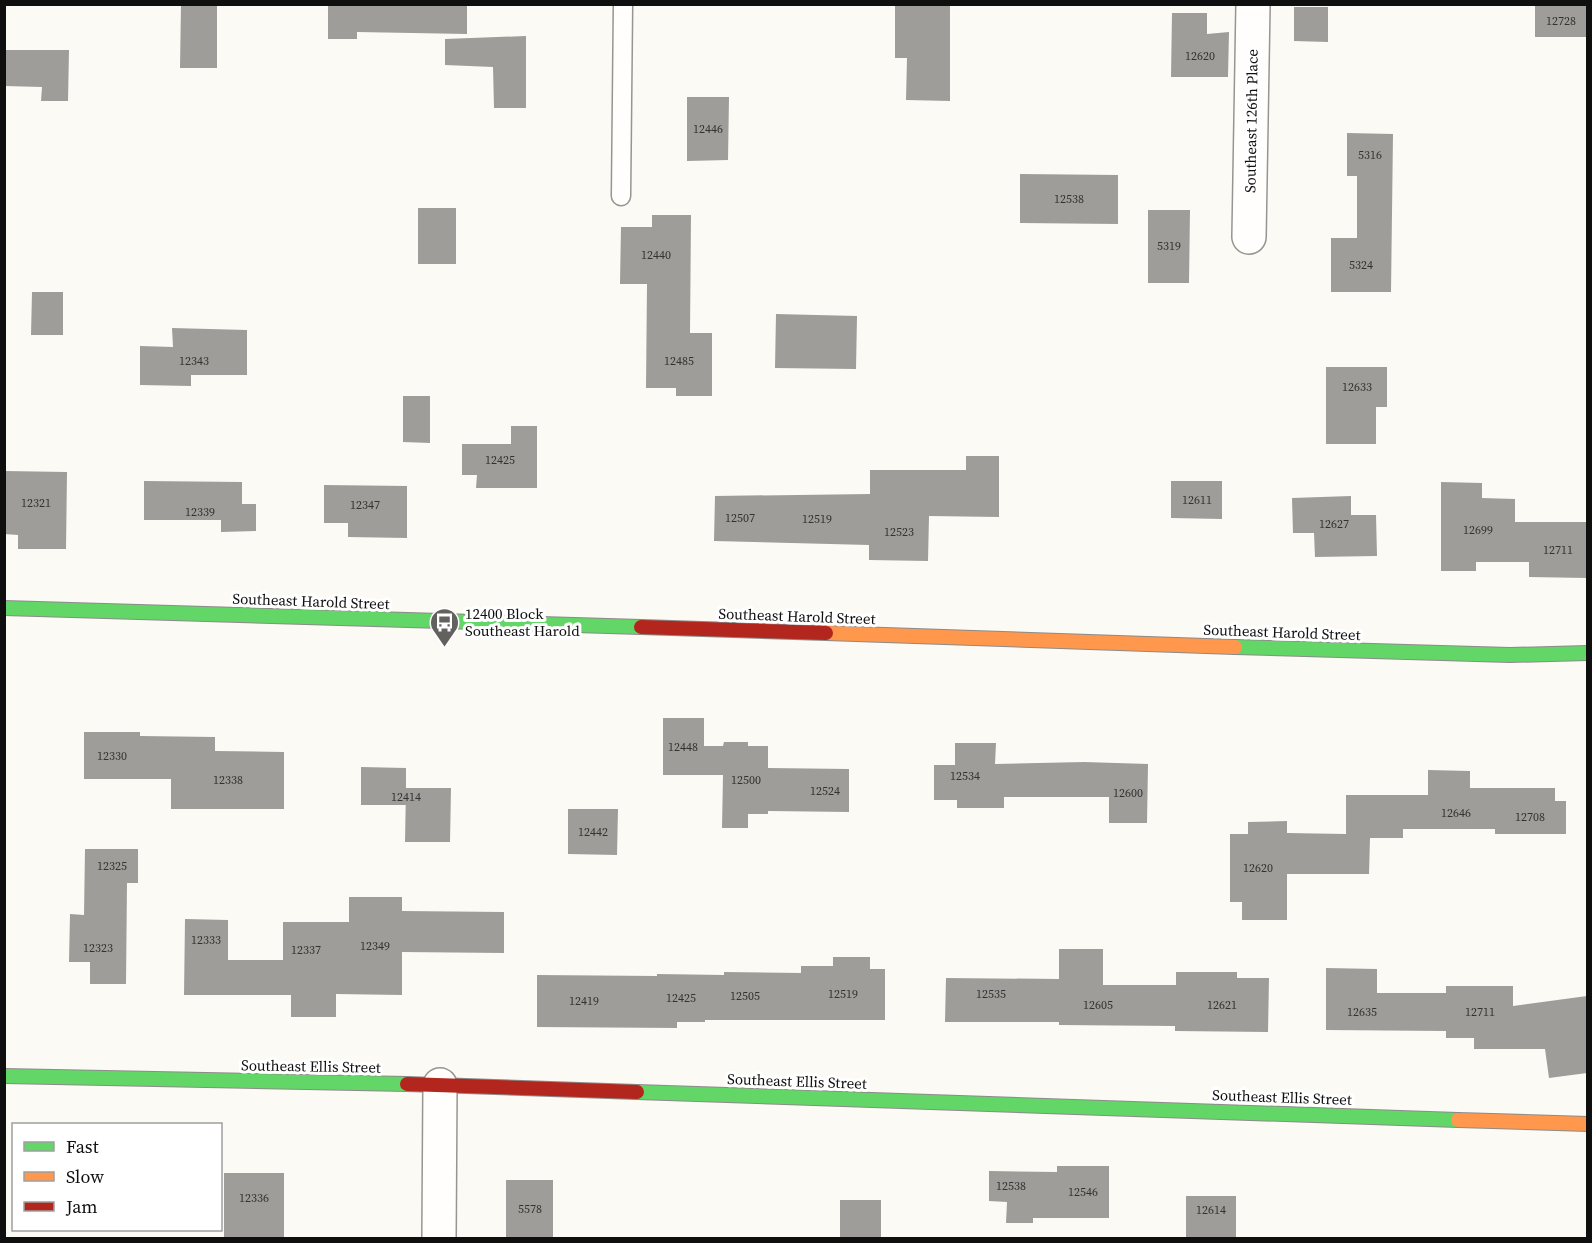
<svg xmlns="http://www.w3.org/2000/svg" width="1592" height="1243" viewBox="0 0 1592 1243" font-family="'Source Serif 4',serif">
<rect width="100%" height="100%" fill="#fcfaf4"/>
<!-- building -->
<g fill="#9f9d99">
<polygon points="181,4 217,4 217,68 180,68"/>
<polygon points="328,4 467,4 467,34 357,32 357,39 328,39"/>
<polygon points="895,4 950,4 950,101 906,100 907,58 895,58"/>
<rect x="1535" y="4" width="52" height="33"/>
<polygon points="1294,7 1328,7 1328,42 1294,41"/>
<polygon points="1172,13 1207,13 1207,34 1229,32 1228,77 1171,77"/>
<polygon points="526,36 526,108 494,108 493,67 445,65 445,39"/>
<polygon points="4,50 69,50 68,101 41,101 42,87 4,86"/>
<polygon points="687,97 729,97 728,160 687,161"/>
<polygon points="1347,133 1393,134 1391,292 1331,292 1331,238 1357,238 1357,176 1347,176"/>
<polygon points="1020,174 1118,175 1118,224 1020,223"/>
<rect x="418" y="208" width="38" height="56"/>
<polygon points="1148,210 1190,210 1189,283 1148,283"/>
<polygon points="652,215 691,215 690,333 712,333 712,396 676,396 676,388 646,388 647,284 620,284 621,227 652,227"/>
<polygon points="32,292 63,292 63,335 31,335"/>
<polygon points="776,314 857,316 856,369 775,368"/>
<polygon points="172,328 247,330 247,375 191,375 191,386 140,385 140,346 173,347"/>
<polygon points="1326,367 1387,367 1387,407 1376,407 1376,444 1326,444"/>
<polygon points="403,396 430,396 430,443 403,442"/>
<polygon points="511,426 537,426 537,488 476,488 477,475 462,475 462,444 511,444"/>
<polygon points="966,456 999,456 999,517 929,516 928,561 869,560 869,545 714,541 715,496 870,494 870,470 966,470"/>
<polygon points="4,471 67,472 66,549 18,549 18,535 4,534"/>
<polygon points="144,481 242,482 242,504 256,504 256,531 221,532 221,520 144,520"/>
<polygon points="1171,481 1222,481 1222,519 1171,518"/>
<polygon points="1441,482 1482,483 1482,498 1515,499 1515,522 1587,522 1587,578 1529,577 1529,562 1476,562 1476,571 1441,571"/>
<polygon points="324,485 407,486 407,538 348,537 348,523 324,523"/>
<polygon points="1351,496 1351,515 1376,515 1377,556 1315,557 1314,533 1293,533 1292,498"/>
<polygon points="663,718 704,718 704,746 723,746 724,742 748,742 748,746 768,746 768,768 849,769 849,812 768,811 768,814 748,814 748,828 722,828 723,775 663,775"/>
<polygon points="84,732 140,732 140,736 215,737 215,751 284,752 284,809 171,809 171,779 84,779"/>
<polygon points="955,743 996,743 995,764 1084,762 1148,764 1147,823 1109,823 1109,797 1004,797 1004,808 957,808 957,800 934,800 934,765 955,765"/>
<polygon points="361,767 406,768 406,805 361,805"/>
<polygon points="1428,770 1470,771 1470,788 1555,788 1555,801 1566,801 1566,834 1495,834 1495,829 1403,829 1403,838 1370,838 1369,874 1287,874 1287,920 1242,920 1242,902 1230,902 1230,834 1248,834 1248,822 1287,821 1287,833 1346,834 1346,795 1428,795"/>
<polygon points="406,788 451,788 450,842 405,842"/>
<polygon points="568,809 618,809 617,855 568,854"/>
<polygon points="85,849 138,849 138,883 127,883 126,984 90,984 90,962 69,962 70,914 84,915"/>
<polygon points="349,897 402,897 402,911 504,912 504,953 402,952 402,995 336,994 336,1017 291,1017 291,995 184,995 185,919 228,920 228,960 283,960 283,922 349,922"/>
<polygon points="1059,949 1103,949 1103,985 1176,985 1176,972 1237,972 1237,978 1269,978 1268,1032 1175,1031 1175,1026 1059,1025 1059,1022 945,1022 946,978 1059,979"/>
<polygon points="833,957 870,957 870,969 885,969 885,1020 705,1020 705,1022 677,1022 677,1028 537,1027 537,975 657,976 657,974 724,975 724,972 801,973 801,966 833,966"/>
<polygon points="1326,968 1377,969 1377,993 1446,993 1446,986 1513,986 1513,1006 1587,996 1587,1073 1549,1078 1545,1049 1474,1049 1474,1038 1446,1038 1446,1031 1326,1030"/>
<polygon points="1057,1166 1109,1166 1109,1218 1033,1218 1033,1223 1006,1223 1007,1202 989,1201 989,1171 1057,1172"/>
<rect x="224" y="1173" width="60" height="66"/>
<rect x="506" y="1180" width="47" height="59"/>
<rect x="1186" y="1196" width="50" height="43"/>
<rect x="840" y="1200" width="41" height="39"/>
</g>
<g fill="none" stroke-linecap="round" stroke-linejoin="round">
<defs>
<polyline id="lane" points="621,196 623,4"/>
<g id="street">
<polyline points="1249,237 1253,4"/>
<polyline points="439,1238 440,1085"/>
</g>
<g id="fast">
<polyline points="4,608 641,627"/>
<polyline points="1235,647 1510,655 1588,653"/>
<polyline points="4,1076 407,1084"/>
<polyline points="637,1092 1458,1120"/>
</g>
<g id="slow">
<polyline points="826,633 1235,647"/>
<polyline points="1458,1120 1588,1124"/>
</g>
<g id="jam">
<polyline points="641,627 826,633"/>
<polyline points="407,1084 637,1092"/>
</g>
</defs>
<!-- lane casing -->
<use href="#lane" stroke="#969592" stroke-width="21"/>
<!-- street casing -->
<use href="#street" stroke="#969592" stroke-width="36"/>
<!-- fast casing -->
<use href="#fast" stroke="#8c8b89" stroke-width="16"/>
<!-- slow casing -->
<use href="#slow" stroke="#8c8b89" stroke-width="16"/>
<!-- jam casing -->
<use href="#jam" stroke="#8c8b89" stroke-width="16"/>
<!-- lane -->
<use href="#lane" stroke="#fffefd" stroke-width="18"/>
<!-- street -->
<use href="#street" stroke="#fffefd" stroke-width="33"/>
<!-- fast -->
<use href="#fast" stroke="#63d668" stroke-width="14"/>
<!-- slow -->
<use href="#slow" stroke="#ff974d" stroke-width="14"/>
<!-- jam -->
<use href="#jam" stroke="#b3261e" stroke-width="14"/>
</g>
<!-- icons -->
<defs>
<symbol id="bus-pin" viewBox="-11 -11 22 30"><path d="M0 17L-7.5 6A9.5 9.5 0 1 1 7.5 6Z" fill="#62615f" stroke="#fff"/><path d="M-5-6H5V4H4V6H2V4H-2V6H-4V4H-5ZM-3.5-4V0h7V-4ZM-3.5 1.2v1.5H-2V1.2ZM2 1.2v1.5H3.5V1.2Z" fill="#fff"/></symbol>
</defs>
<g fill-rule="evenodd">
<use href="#bus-pin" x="428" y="606" width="33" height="45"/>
</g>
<g text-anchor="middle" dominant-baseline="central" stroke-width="6" stroke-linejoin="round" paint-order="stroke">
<!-- number labels -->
<g font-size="12" fill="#333232">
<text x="1561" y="21">12728</text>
<text x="1200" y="56">12620</text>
<text x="708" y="129">12446</text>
<text x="1370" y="155">5316</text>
<text x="1069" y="199">12538</text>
<text x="1169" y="246">5319</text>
<text x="656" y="255">12440</text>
<text x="1361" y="265">5324</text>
<text x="194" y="361">12343</text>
<text x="679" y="361">12485</text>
<text x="1357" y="387">12633</text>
<text x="500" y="460">12425</text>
<text x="1197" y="500">12611</text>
<text x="36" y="503">12321</text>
<text x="365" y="505">12347</text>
<text x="200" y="512">12339</text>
<text x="740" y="518">12507</text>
<text x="817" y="519">12519</text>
<text x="1334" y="524">12627</text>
<text x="1478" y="530">12699</text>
<text x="899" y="532">12523</text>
<text x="1558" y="550">12711</text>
<text x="683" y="747">12448</text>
<text x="112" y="756">12330</text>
<text x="965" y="776">12534</text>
<text x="228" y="780">12338</text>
<text x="746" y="780">12500</text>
<text x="825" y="791">12524</text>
<text x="1128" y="793">12600</text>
<text x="406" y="797">12414</text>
<text x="1456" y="813">12646</text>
<text x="1530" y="817">12708</text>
<text x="593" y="832">12442</text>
<text x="112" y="866">12325</text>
<text x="1258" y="868">12620</text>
<text x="206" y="940">12333</text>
<text x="375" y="946">12349</text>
<text x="98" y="948">12323</text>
<text x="306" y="950">12337</text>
<text x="843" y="994">12519</text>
<text x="991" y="994">12535</text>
<text x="745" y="996">12505</text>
<text x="681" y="998">12425</text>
<text x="584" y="1001">12419</text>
<text x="1098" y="1005">12605</text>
<text x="1222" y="1005">12621</text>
<text x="1362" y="1012">12635</text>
<text x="1480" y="1012">12711</text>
<text x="1011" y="1186">12538</text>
<text x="1083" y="1192">12546</text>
<text x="254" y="1198">12336</text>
<text x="530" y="1209">5578</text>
<text x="1211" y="1210">12614</text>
</g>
<!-- street labels -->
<g font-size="15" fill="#0f0f0f" stroke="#fff">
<text transform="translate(1251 121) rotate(-89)">Southeast 126th Place</text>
<text transform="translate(311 601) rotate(2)">Southeast Harold Street</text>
<text transform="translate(797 616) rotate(2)">Southeast Harold Street</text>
<text transform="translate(1282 632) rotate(2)">Southeast Harold Street</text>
<text transform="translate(311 1066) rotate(1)">Southeast Ellis Street</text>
<text transform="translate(797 1081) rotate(2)">Southeast Ellis Street</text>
<text transform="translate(1282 1097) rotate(2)">Southeast Ellis Street</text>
</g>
<!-- poi labels -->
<g font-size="15" fill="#0f0f0f" stroke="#fff" text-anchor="start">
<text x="465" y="613">12400 Block<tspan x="465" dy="17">Southeast Harold</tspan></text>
</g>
</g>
<!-- border -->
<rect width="1592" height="1243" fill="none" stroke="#0f0f0f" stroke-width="12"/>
<!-- legend -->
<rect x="12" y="1123" width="210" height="108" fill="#ffffff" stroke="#9f9f9f" stroke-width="1.5"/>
<rect x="24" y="1142" width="30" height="9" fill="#63d668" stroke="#9f9f9f" stroke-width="1.5"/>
<text x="66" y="1153" font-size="18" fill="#0f0f0f">Fast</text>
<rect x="24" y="1172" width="30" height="9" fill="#ff974d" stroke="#9f9f9f" stroke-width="1.5"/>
<text x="66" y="1183" font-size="18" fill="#0f0f0f">Slow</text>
<rect x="24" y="1202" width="30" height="9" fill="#b3261e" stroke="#9f9f9f" stroke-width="1.5"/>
<text x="66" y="1213" font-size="18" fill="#0f0f0f">Jam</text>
</svg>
